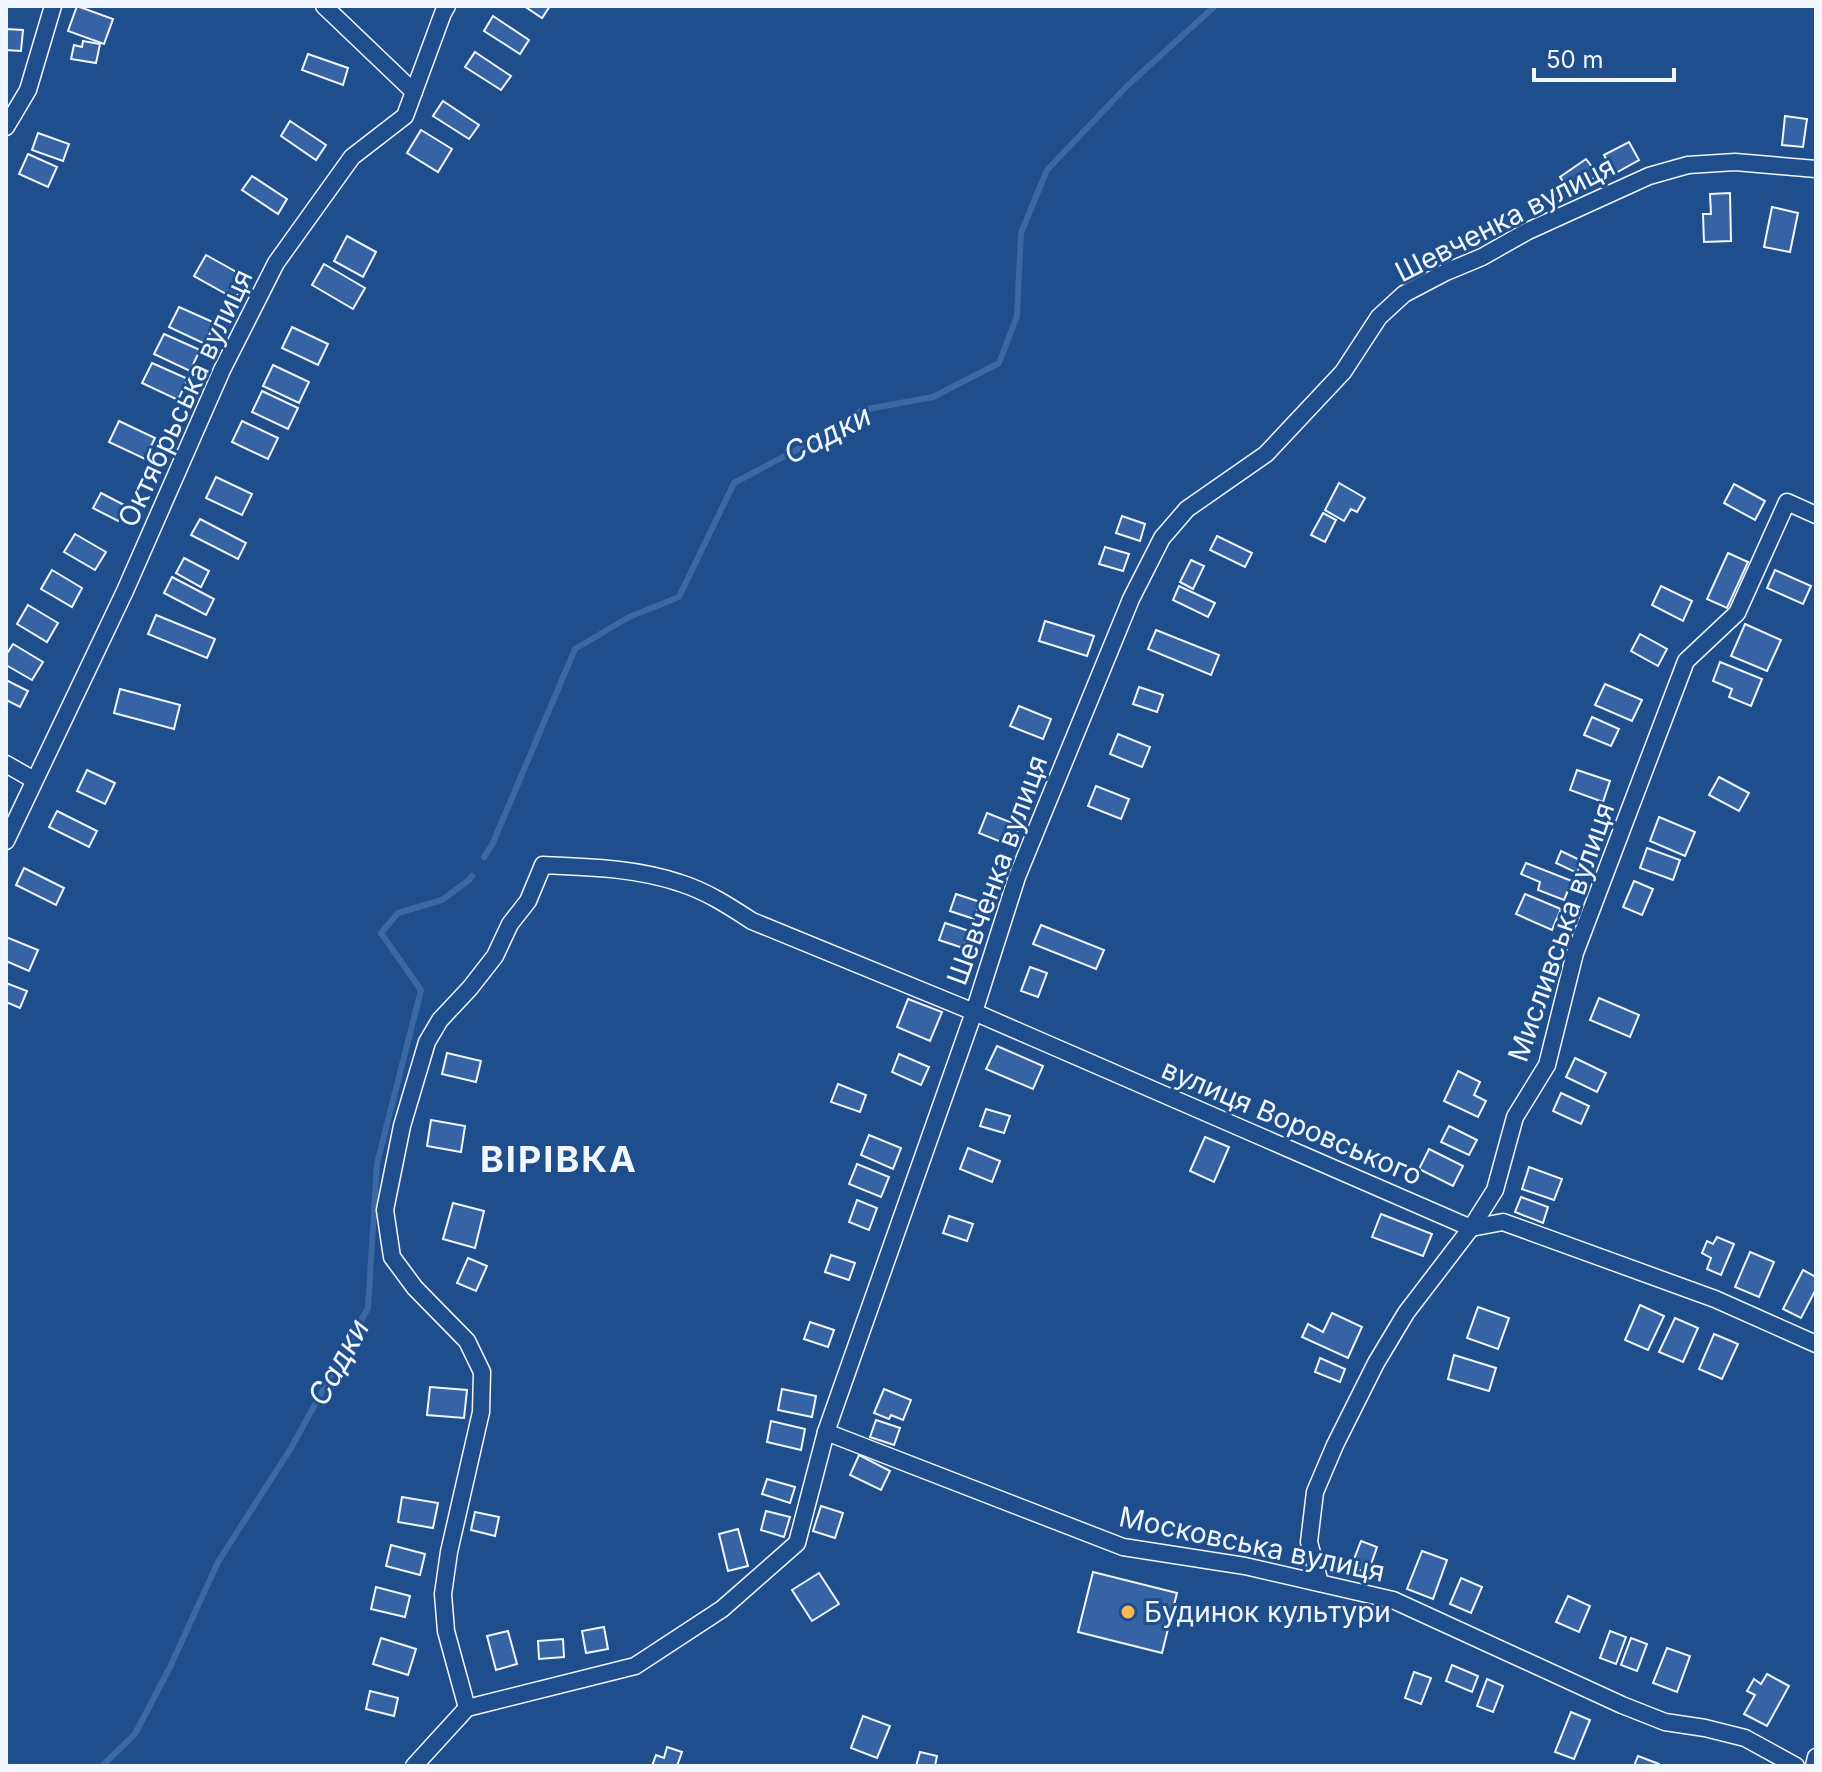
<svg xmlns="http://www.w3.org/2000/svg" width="1822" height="1772" viewBox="0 0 1822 1772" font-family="Inter,sans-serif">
<rect width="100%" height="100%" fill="#1f4e8c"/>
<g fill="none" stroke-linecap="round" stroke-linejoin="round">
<!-- stream -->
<g stroke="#3b69a3" stroke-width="6">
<polyline points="484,857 492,845 575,649 629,617 679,597 734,483 813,441 862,410 933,397 999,363 1017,316 1021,233 1047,170 1128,85 1215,6"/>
<polyline points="102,1766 135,1734 170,1667 218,1562 291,1448 368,1308 377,1164 421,990 381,933 398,913 442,900 469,880 472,876"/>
</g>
</g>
<!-- building -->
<g fill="#3563a3" stroke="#f2f6ff" stroke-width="2">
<polygon points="77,6 113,19 104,44 68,31"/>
<polygon points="524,6 550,6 542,18"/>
<polygon points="493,16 529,40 520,54 484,31"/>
<polygon points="6,29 23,30 21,51 6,50"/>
<polygon points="83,41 100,44 96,63 71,59 74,45 82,47"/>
<polygon points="475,52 511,76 501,90 465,67"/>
<polygon points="308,54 348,68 343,85 302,70"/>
<polygon points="443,101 479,125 469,139 433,116"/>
<polygon points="1785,116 1807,119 1803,147 1782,145"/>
<polygon points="290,121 326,145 316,160 281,136"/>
<polygon points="421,130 452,149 438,172 407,153"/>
<polygon points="38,133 69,144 63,161 32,150"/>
<polygon points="1629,142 1639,160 1614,174 1604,155"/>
<polygon points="28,154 57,167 48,187 19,174"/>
<polygon points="1586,159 1598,175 1572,194 1560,177"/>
<polygon points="252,176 287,199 278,214 242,190"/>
<polygon points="1730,193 1731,241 1704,242 1703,214 1711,214 1710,194"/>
<polygon points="1772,207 1798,213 1790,252 1764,247"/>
<polygon points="347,236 376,252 363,277 334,261"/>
<polygon points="206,255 247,278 235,299 194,276"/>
<polygon points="324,264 365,288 353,309 312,285"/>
<polygon points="179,307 215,323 205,344 169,327"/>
<polygon points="292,327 328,344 318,365 282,348"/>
<polygon points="164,334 200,350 190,371 154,354"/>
<polygon points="152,363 188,379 178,400 142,383"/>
<polygon points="273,365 309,382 299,403 263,386"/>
<polygon points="262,391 298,408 288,429 252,412"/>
<polygon points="119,421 155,438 145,459 109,442"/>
<polygon points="242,421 278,438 268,459 232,442"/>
<polygon points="216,477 252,494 242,515 206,498"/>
<polygon points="1339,483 1365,498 1357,512 1351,509 1344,521 1325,510"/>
<polygon points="1734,484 1765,501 1755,520 1724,503"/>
<polygon points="101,493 126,506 118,521 93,508"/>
<polygon points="1323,513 1336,520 1325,542 1311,535"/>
<polygon points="1122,516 1145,524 1140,541 1116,533"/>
<polygon points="200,519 246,543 238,559 191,535"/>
<polygon points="75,534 106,552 95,570 64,552"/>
<polygon points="1217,536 1252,553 1245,567 1210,550"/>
<polygon points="1105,547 1129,554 1123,571 1099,564"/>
<polygon points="1728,553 1748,562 1727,608 1707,599"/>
<polygon points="184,558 209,571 201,587 176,573"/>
<polygon points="1191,560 1204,566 1193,589 1180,582"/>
<polygon points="52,570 82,588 72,607 41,589"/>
<polygon points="1775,570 1811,586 1803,604 1767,588"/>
<polygon points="172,577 214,599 206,615 164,593"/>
<polygon points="1179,586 1215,603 1208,617 1173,600"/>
<polygon points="1661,586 1692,601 1683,621 1652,605"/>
<polygon points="28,605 58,623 47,642 17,624"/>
<polygon points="156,615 215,639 207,658 148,634"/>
<polygon points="1045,621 1094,636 1087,656 1039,641"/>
<polygon points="1745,624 1781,640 1767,671 1731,656"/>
<polygon points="1156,630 1219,655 1211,675 1148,649"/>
<polygon points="1640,634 1667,649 1658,666 1631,651"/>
<polygon points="13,644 43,662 32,680 6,665 6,655"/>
<polygon points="1720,662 1762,679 1751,706 1729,697 1732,689 1713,681"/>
<polygon points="6,680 28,691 20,707 6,700"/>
<polygon points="1605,684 1642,700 1632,721 1595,705"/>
<polygon points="1139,687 1163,695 1157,712 1133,704"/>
<polygon points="120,689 180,705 174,729 114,713"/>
<polygon points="1019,706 1051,719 1043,739 1010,726"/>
<polygon points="1592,717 1619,729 1611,746 1584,735"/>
<polygon points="1118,734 1150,747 1142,767 1110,754"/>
<polygon points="87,770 115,783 105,804 77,791"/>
<polygon points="1577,770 1610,781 1603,802 1570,790"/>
<polygon points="1719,777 1749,793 1739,811 1709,795"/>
<polygon points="1096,786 1129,799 1121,819 1088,806"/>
<polygon points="57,811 97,831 89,847 49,827"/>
<polygon points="987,813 1020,826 1011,846 979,833"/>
<polygon points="1659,817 1695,832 1685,856 1650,841"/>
<polygon points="1647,848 1680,860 1673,880 1640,868"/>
<polygon points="1561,851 1582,861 1577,873 1556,863"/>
<polygon points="1526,863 1572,881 1564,900 1538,890 1540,882 1521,874"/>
<polygon points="24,868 64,888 56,905 16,885"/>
<polygon points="1634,881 1653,889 1642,915 1623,907"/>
<polygon points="956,894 980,902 974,919 950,911"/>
<polygon points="1525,894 1561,909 1552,930 1516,914"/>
<polygon points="945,923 969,931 963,948 939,940"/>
<polygon points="1041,925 1104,950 1096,969 1033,944"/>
<polygon points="6,937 38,950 29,971 6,961"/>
<polygon points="1030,967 1047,973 1038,997 1021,991"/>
<polygon points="6,983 27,991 20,1008 6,1002"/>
<polygon points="1599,998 1639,1015 1630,1037 1590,1020"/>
<polygon points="908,999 942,1012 930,1041 897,1027"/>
<polygon points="997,1046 1043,1066 1033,1089 986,1069"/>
<polygon points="447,1053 481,1061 476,1082 442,1074"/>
<polygon points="899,1054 929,1067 921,1085 892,1072"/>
<polygon points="1575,1058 1606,1073 1597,1092 1566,1077"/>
<polygon points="1458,1071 1480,1082 1474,1095 1486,1101 1478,1117 1444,1101"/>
<polygon points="838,1084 866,1095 860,1112 831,1102"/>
<polygon points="1561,1093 1589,1106 1581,1124 1553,1111"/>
<polygon points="986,1109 1010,1116 1004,1133 980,1126"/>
<polygon points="431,1120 465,1126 461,1152 427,1146"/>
<polygon points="1449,1126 1477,1140 1469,1155 1441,1142"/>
<polygon points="869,1135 901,1148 893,1169 861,1155"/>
<polygon points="1205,1137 1229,1147 1214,1182 1190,1171"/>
<polygon points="968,1148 1000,1161 992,1182 960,1169"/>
<polygon points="1429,1149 1463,1166 1453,1186 1419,1169"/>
<polygon points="857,1164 889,1177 881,1197 849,1184"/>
<polygon points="1529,1167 1562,1179 1554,1200 1522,1189"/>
<polygon points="1521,1197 1548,1207 1543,1223 1515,1212"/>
<polygon points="857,1200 877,1208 869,1230 849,1222"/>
<polygon points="453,1203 484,1211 475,1248 443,1239"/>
<polygon points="1381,1214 1432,1234 1423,1256 1372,1237"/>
<polygon points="949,1216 973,1224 967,1241 943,1233"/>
<polygon points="1717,1237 1734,1244 1721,1275 1707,1269 1711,1258 1702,1253 1707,1241 1713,1244"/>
<polygon points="1750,1252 1774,1262 1759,1297 1735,1287"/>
<polygon points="831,1255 855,1263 849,1280 825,1272"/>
<polygon points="468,1258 487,1266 476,1291 457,1283"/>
<polygon points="1803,1270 1816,1277 1816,1289 1801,1318 1783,1309"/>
<polygon points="1640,1305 1664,1316 1648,1350 1625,1340"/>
<polygon points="1478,1307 1509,1318 1498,1349 1467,1338"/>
<polygon points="1332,1313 1362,1327 1348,1358 1302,1337 1308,1324 1323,1332"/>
<polygon points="1675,1318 1698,1328 1683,1362 1659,1352"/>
<polygon points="810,1322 834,1330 828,1347 804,1339"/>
<polygon points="1714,1334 1738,1344 1722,1379 1699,1369"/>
<polygon points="1454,1355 1496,1368 1489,1391 1448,1379"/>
<polygon points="1320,1358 1345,1369 1340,1382 1315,1372"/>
<polygon points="430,1387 467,1390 464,1418 427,1415"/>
<polygon points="782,1389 816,1396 812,1417 778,1410"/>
<polygon points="884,1389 911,1400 903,1420 891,1415 889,1419 874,1413"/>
<polygon points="876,1420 900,1428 894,1445 870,1437"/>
<polygon points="771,1421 805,1429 801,1450 767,1442"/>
<polygon points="859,1455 890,1471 881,1490 850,1475"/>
<polygon points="767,1479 795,1487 790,1503 762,1494"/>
<polygon points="402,1497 438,1503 433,1528 398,1522"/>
<polygon points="821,1506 843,1513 835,1538 813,1531"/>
<polygon points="766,1511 790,1517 784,1537 761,1530"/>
<polygon points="475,1512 499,1517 495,1536 471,1530"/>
<polygon points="738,1529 748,1566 728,1571 719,1534"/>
<polygon points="1361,1541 1377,1547 1368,1573 1351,1567"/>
<polygon points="391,1545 425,1554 420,1575 386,1566"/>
<polygon points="1422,1551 1447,1560 1433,1599 1407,1589"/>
<polygon points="1093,1572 1177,1593 1162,1653 1078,1632"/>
<polygon points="819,1573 839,1604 812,1621 792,1590"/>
<polygon points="1461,1578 1482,1587 1471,1613 1450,1604"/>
<polygon points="376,1587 410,1596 405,1617 371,1609"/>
<polygon points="1568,1596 1590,1606 1579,1632 1556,1622"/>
<polygon points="604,1627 608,1649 586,1653 582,1631"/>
<polygon points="508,1631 517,1664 496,1670 487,1636"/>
<polygon points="1610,1631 1626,1637 1616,1664 1600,1658"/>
<polygon points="381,1638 416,1649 408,1675 373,1664"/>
<polygon points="1631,1638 1647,1644 1637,1671 1621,1665"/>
<polygon points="563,1639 564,1657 539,1659 538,1641"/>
<polygon points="1667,1648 1690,1656 1677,1692 1653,1683"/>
<polygon points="1452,1665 1478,1676 1472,1692 1446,1681"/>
<polygon points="1414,1672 1431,1678 1421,1704 1405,1698"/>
<polygon points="1767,1674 1789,1686 1767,1726 1744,1714 1755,1695 1747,1691 1754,1679 1761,1684"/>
<polygon points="1487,1679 1503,1686 1493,1712 1477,1706"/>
<polygon points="370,1691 398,1698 394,1716 366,1709"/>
<polygon points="1571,1712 1590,1720 1574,1759 1555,1752"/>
<polygon points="863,1716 890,1726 877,1758 851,1748"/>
<polygon points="667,1747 682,1752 677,1766 652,1766 656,1755 664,1758"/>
<polygon points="920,1752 937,1756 935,1766 916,1766"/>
<polygon points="1638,1756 1659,1764 1659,1766 1634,1766"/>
</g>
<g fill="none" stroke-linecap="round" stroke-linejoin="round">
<defs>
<g id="minor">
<polyline points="324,6 414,92"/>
<polyline points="6,127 28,90 53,6"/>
<polyline points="6,764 34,780"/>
<polyline points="6,841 125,591 222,370 276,263 352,157 405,116 443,13 447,6"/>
<polyline points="826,1432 1123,1547 1245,1566 1393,1600 1622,1705 1665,1722 1705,1728 1745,1738 1796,1766"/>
<polyline points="1320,1583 1309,1542 1315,1492 1335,1445 1376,1363 1406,1313 1471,1228 1495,1190 1515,1117 1547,1065 1575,953 1686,661 1737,613 1787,502 1816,515"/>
<path d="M467,1708l-21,-77 -3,-37 6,-42 32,-140 1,-40 -15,-31 -52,-53 -23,-31 -7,-47 17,-84 25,-84 13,-22 30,-32 25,-32 15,-32 18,-23 15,-36c45,2 93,3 137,18 26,8 49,23 72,38l222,91 497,216 32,-6 212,77 101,45"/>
<polyline points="414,1766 467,1708 635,1666 722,1609 797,1543 826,1432 974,1012 1017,877 1131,599 1162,538 1187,509 1266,454 1343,372 1379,317 1404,294 1446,272 1482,257 1528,231 1649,176 1688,165 1735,162 1816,169"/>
<polyline points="1814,1766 1816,1757"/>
</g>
</defs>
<!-- minor casing -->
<use href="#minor" stroke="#f2f6ff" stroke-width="19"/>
<!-- minor -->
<use href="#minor" stroke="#1f4e8c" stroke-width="16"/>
</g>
<!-- markers -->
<circle fill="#ffb74d" stroke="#1f4e8c" stroke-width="3" cx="1128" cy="1612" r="8"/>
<g text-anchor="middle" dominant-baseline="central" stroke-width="6" stroke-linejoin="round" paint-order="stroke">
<!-- street labels -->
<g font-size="28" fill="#f2f6ff" stroke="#1f4e8c">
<text transform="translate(1505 219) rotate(-27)">Шевченка вулиця</text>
<text transform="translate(185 398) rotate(-65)">Октябрьська вулиця</text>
<text transform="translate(997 870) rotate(-70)">Шевченка вулиця</text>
<text transform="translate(1561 932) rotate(-71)">Мисливська вулиця</text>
<text transform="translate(1292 1122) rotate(23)">вулиця Воровського</text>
<text transform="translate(1252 1544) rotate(12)">Московська вулиця</text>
</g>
<!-- poi labels -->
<g font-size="28" fill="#f2f6ff" stroke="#1f4e8c" text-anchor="start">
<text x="1144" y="1612">Будинок культури</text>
</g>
<!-- water labels -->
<g font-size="30" font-style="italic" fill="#f2f6ff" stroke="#1f4e8c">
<text transform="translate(827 434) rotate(-27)">Садки</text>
<text transform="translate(338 1362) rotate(-61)">Садки</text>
</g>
<!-- district labels -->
<g font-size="36" font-weight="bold" letter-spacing="2" fill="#f2f6ff" stroke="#1f4e8c">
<text x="559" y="1159">ВІРІВКА</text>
</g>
</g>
<!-- border -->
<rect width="1822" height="1772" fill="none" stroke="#f2f6ff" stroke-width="16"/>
<!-- scale -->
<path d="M1534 68v12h140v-12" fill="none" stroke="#f2f6ff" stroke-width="4"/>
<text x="1546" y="68" font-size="24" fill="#f2f6ff" stroke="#1f4e8c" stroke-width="6" paint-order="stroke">50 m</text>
</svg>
